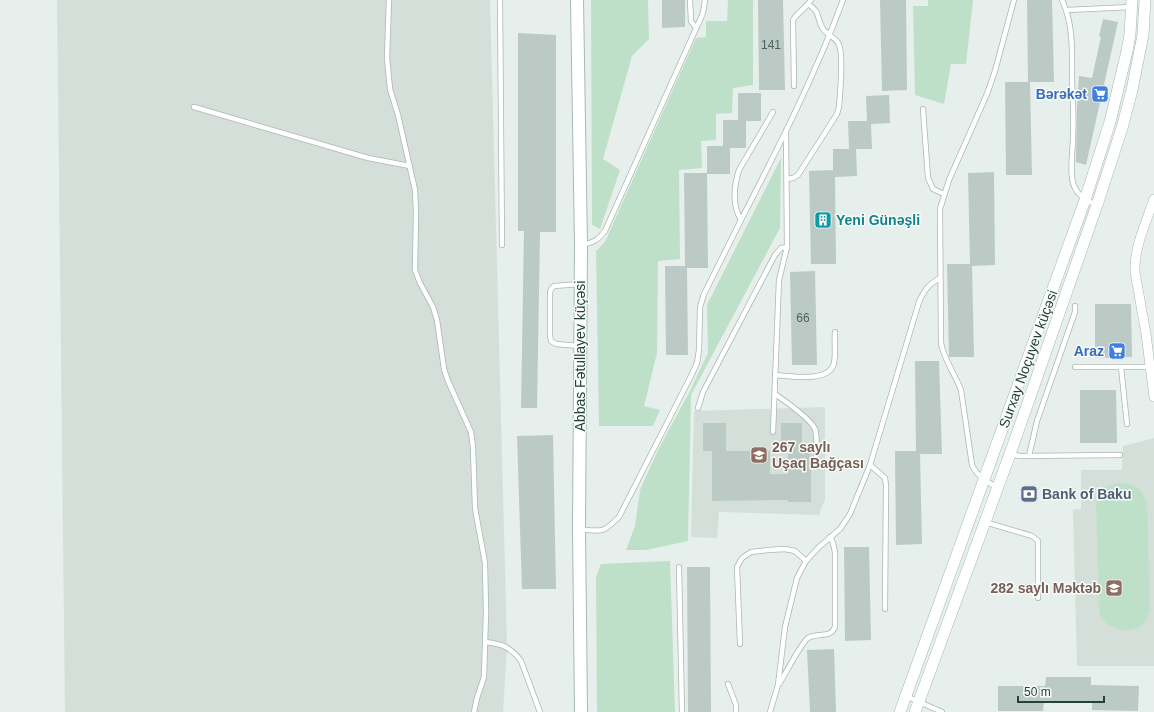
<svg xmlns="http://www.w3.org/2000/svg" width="1154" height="712" viewBox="0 0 1154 712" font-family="Helvetica,sans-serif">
<rect width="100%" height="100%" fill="#e6efeb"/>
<!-- built -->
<g fill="#d4dfda">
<polygon points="57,0 490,0 507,646 503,712 65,712"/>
<polygon points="825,407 825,499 819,515 719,512 717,538 691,537 694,411"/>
<polygon points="1154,438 1154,666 1077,666 1073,510 1081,509 1081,470 1122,470 1123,446"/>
</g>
<!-- green -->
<g fill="#bfe0c8">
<polygon points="591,0 648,0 649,39 632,56 603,159 620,170 600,229 592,225"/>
<polygon points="728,0 753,0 753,85 733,88 732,113 716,114 716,140 701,141 702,168 679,170 680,259 658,261 657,353 644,406 660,410 653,426 599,426 596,251 605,242 696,38 706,37 706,21 727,21"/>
<polygon points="928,0 973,0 966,64 951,64 944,104 915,95 913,6 928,6"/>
<polygon points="781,158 780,228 691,395 688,541 646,550 626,550 635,526 640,490 658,450 690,391 708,353 707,305"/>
<path d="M1120,483c15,1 22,5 27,21l3,105c-1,5 -3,11 -7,15 -12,12 -36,6 -43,-9 -1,-4 -1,-9 -1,-13l-3,-97c5,-16 7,-19 24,-22z"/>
<polygon points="670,561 675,712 597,712 596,577 601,564"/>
</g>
<!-- building -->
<g fill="#bbcac4">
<polygon points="662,0 685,0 685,27 662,28"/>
<polygon points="758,0 783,0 785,90 759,90"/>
<polygon points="880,0 906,0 907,90 882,91"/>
<polygon points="1027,0 1052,0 1054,82 1030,82 1032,175 1006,175 1005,82 1028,82"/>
<polygon points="1103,19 1118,22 1086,165 1076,162 1077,108 1079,76 1092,78 1101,37 1099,36"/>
<polygon points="518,33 556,35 556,232 540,232 537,408 521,408 524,231 518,231"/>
<polygon points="738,93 761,93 761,121 746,121 746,148 730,148 730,174 707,174 708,268 687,268 688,355 666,355 665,266 685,266 684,173 707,173 707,146 723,146 723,120 738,120"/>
<polygon points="889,95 890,123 871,124 872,149 856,149 857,176 835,177 836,264 811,264 809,171 833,170 833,149 849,149 848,121 867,121 866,96"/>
<polygon points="994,172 995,265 972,266 974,357 949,357 947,264 970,264 968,173"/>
<polygon points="815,271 817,365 792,365 790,272"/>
<polygon points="1095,304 1131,304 1132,357 1095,358"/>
<polygon points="915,361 939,361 942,454 920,454 922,544 896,545 895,451 916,451"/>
<polygon points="1080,390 1116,390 1117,443 1080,443"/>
<polygon points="703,423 726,423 726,451 770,451 770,474 788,474 788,451 781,451 781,423 802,423 802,451 811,451 811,502 788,502 788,500 712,501 712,451 703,451"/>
<polygon points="553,435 556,589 522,589 517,436"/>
<polygon points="844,547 869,547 871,640 845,641"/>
<polygon points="687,567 710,567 711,712 688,712"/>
<polygon points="834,649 836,712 810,712 807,650"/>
<polygon points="1046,677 1091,677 1091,685 1139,686 1138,711 1092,710 1092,702 1044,702 1043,711 998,711 998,686 1045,686"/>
</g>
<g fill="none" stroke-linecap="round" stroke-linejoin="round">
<defs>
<g id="service">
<polyline points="389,0 387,58 390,89 398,115 415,190 416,213 415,270 420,283 433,307 437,320 444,369 448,381 471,432 473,447 475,508 485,563 486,612 484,677 477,698 474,712"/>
<polyline points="500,0 502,245"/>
<polyline points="690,0 691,21 696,28"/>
<path d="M1062,0c12,25 10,55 10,82 1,18 2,37 1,55 0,13 -4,37 1,49 5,11 13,15 23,19"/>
<polyline points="1067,10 1131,7"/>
<path d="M794,86l-1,-66c5,-8 13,-12 18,-20"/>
<polyline points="194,107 368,158 410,166"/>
<polyline points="923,109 928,178 933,189 944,194"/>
<path d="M787,179l6,-1 5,-3 39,-61 2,-7c1,-15 5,-50 0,-62 -2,-7 -9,-8 -13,-13 -2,-1 -3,-3 -4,-5 -6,-11 -1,-14 -14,-23"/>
<path d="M741,220c37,-72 74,-144 102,-220"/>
<path d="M582,245c12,-3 15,-4 23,-14l98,-218 2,-13"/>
<polyline points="579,346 556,344 551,341 550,336 550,293 551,289 554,286 580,284"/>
<polyline points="1075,367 1150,367"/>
<polyline points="1121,367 1127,424"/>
<path d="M775,375c16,1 55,8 59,-12 2,-9 0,-22 1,-31"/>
<path d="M775,394c10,7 35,24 40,35 3,9 1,22 1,31"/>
<polyline points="698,408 703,392 775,255 781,248 787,247"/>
<polyline points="773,432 779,280 787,247 786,131"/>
<polyline points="1010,454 1020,456 1120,455"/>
<polyline points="1029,456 1037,421 1075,312 1075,306"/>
<polyline points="870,465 885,478 886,485 885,609"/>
<path d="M998,488c-11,-6 -21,-12 -26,-23l-11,-75c-6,-16 -17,-30 -20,-47l-1,-134 9,-29 38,-86 8,-23 19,-71"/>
<polyline points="985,522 1032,536 1038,541 1038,598"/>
<path d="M580,529c22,3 23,4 39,-12l72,-141 6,-13 2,-13 1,-43 4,-13 37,-74c-9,-15 -7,-34 -2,-50l34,-58"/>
<polyline points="679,567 682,712"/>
<path d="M486,642c16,2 25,5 35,19l19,51"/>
<polyline points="740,644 737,567 742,558 751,552 768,550 785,549 795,551 806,561"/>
<polyline points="728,684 736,705 736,712"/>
<path d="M779,684c6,-9 22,-41 29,-46 10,-6 22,1 27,-11v-75l-2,-9 -3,-6"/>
<polyline points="906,696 942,712"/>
<path d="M770,712l8,-27 7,-58 12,-49 9,-17 13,-14 21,-18 10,-15 20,-49 49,-163c6,-13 9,-17 21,-24"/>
</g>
<path id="minor" d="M1154,199c-8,24 -20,48 -19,73l11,62 8,63"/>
<g id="tertiary">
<polyline points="900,712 1085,200 1110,122 1127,51 1130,34 1132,0"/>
<polyline points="915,712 1010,454 1097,205 1122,128 1132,90 1143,35 1145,0"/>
</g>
<polyline id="secondary" points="577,0 581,245 579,529 581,712"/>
</defs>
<!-- service casing -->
<use href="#service" stroke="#a8b8b2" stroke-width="6"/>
<!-- minor casing -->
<use href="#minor" stroke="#a8b8b2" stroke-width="10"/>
<!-- tertiary casing -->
<use href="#tertiary" stroke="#a8b8b2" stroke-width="12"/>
<!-- secondary casing -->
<use href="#secondary" stroke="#a4bbb3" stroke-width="14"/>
<!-- service -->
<use href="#service" stroke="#fff" stroke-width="4.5"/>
<!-- minor -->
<use href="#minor" stroke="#fff" stroke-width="9"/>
<!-- tertiary -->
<use href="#tertiary" stroke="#fff" stroke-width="11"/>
<!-- secondary -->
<use href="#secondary" stroke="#fff" stroke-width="12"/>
</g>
<!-- icons -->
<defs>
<symbol id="supermarket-square" viewBox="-11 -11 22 22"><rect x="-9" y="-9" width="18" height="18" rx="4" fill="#3f7fe0" stroke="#f7fbf9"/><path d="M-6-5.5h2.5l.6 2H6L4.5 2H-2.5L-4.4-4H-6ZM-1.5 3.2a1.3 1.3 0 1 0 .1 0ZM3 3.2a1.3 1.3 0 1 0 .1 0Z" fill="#fff"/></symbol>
<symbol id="building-square" viewBox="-11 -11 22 22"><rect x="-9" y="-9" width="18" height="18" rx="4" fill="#0f9aa8" stroke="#f7fbf9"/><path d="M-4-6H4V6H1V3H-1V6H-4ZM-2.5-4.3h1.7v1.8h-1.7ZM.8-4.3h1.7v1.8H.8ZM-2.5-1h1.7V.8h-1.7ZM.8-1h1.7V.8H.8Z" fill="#fff"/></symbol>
<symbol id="school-square" viewBox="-11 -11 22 22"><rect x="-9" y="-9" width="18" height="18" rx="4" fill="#8d6e63" stroke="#f7fbf9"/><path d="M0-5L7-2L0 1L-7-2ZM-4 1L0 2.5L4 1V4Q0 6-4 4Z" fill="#fff"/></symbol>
<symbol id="bank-square" viewBox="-11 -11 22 22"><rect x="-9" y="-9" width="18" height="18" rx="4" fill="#5c6f8a" stroke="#f7fbf9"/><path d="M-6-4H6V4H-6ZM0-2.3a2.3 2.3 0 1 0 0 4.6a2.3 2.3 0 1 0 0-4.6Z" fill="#fff"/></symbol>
</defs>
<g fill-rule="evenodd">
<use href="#supermarket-square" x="1090" y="84" width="20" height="20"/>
<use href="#building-square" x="813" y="210" width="20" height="20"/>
<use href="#supermarket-square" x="1107" y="341" width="20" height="20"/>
<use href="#school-square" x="749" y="445" width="20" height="20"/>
<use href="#bank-square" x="1019" y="484" width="20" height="20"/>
<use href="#school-square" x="1104" y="578" width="20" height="20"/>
</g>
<g text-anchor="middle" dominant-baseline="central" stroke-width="3" stroke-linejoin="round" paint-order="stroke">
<!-- number labels -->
<g font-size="12" fill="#4a645c">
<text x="771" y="45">141</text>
<text x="803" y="318">66</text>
</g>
<!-- shop labels -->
<g font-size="14" font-weight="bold" fill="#366cbe" stroke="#f7fbf9" text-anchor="end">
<text x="1087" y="94">Bərəkət</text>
<text x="1104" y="351">Araz</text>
</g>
<!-- culture labels -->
<g font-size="14" font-weight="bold" fill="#0d838f" stroke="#f7fbf9" text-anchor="start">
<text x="836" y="220">Yeni Günəşli</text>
</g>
<!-- street labels -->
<g font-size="14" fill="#24423a" stroke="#f7fbf9">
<text transform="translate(580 356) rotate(-90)">Abbas Fətullayev küçəsi</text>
<text transform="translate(1028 359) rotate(-70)">Surxay Noçuyev küçəsi</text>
</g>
<!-- education labels -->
<g font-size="14" font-weight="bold" fill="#785e54" stroke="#f7fbf9" text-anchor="start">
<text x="772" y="447">267 saylı<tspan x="772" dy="16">Uşaq Bağçası</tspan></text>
<text x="1101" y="588" text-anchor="end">282 saylı Məktəb</text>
</g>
<!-- service labels -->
<g font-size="14" font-weight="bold" fill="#4e5e75" stroke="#f7fbf9" text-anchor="start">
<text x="1042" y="494">Bank of Baku</text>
</g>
</g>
<!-- scale -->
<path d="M1018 696v6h86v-6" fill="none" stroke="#24423a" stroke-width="2"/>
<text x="1024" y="696" font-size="12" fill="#24423a" stroke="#f7fbf9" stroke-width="3" paint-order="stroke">50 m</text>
</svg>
